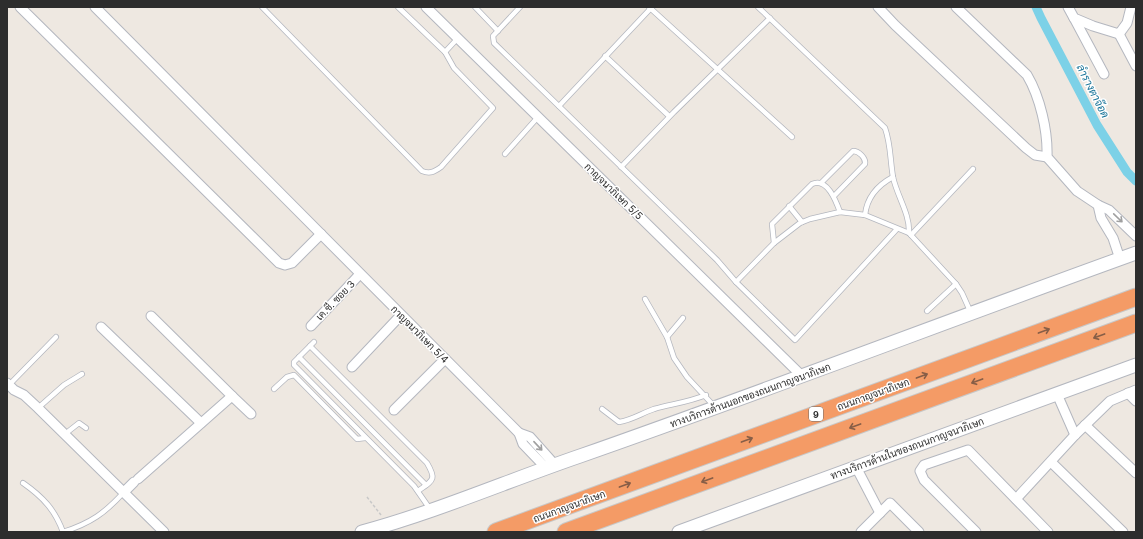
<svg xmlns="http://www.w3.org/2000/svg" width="1143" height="539" viewBox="0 0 1143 539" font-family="Inter,Sarabun,sans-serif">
<rect width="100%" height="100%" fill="#eee8e1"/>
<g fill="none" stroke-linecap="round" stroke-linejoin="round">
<!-- canal -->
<polyline stroke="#7cd1e7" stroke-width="9" points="1036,7 1041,18 1097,125 1127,172 1136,181"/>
<defs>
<g id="service">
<path d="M262,7l160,164c8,3 12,1 19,-4l52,-59 -39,-40 -9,-16"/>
<polyline points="398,7 445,52 458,38"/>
<polyline points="475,7 498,31"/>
<polyline points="520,7 493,36 494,43 717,260 736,282 774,243 800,223 810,219 840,212 865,215 909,233 956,284 962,293 971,313"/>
<polyline points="649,7 792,137"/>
<path d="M758,7l127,121c6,17 5,32 8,49 4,19 17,37 16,56"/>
<polyline points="605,56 669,116"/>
<polyline points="559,106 652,7"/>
<polyline points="505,154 538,117"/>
<polyline points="621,167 674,112 770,18"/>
<path d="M821,183l32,-32c6,0 13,7 12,13l-31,32"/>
<polyline points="789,206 802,222"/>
<path d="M865,215c2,-18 13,-30 28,-38"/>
<polyline points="911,235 973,169"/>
<path d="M774,243l-2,-19 40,-40c15,-7 24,17 28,28"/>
<polyline points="736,282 795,340 897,229"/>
<polyline points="645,299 667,337 674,358 687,377 715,407"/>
<polyline points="927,311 956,284"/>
<polyline points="667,337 683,318"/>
<polyline points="314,342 294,362 294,365 414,486 430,509"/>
<path d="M310,346l117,117c10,17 6,17 -9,28"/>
<polyline points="299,357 426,485"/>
<polyline points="9,385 56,337"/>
<polyline points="274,389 287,377 294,375 357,439 365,438"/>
<polyline points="38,408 64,385 82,374"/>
<path d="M602,409l17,13c13,-2 23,-9 35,-13 18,-5 35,-7 52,-14"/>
<polyline points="65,434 79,423 86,428"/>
<path d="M23,483c20,14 32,27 40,49"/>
<path d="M63,532c28,-9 42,-19 61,-40"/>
</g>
<g id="minor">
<polyline points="20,7 279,263 285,265 292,263 321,234"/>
<polyline points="95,7 519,433 523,444 546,468"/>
<polyline points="426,7 802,376"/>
<polyline points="878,7 895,25 1026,148 1035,155 1047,157"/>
<path d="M956,7l71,68c13,22 21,56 20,82l30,34 21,14 11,5 27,26"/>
<polyline points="1068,7 1074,18 1093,26 1119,34 1127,23 1131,7"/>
<polyline points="1074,18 1104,74"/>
<polyline points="1119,34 1136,66"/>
<polyline points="1098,205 1101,218 1113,238 1120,259"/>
<polyline points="311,326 360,274"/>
<polyline points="101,327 201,423"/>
<polyline points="352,367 401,315"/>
<polyline points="7,383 14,390 24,395 38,408 164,532"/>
<polyline points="1128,393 1136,401"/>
<polyline points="1057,394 1075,435"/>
<polyline points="232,396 251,414"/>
<polyline points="394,410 445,359"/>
<polyline points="1085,425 1136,473"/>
<polyline points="519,433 530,437 555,465"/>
<polyline points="1051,462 1123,532"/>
<polyline points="856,467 880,513"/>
<polyline points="138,479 232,396 151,316"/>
<polyline points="124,492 134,482"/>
<polyline points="1016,499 1075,435 1110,401 1136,390"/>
<polyline points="861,532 890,503 919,532"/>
<polyline points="976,532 924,480 920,471 924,465 968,450 1048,532"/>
</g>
<g id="secondary">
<path d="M362,532c74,-20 145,-51 218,-76 186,-65 370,-136 556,-203"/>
<polyline points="679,532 1136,365"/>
</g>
<g id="motorway">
<polyline points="496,532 1136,297"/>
<polyline points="566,532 1136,323"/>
</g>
</defs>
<!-- service casing -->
<use href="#service" stroke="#b4b7bf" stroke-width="6"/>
<!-- minor casing -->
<use href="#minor" stroke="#b4b7bf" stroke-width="11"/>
<!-- secondary casing -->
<use href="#secondary" stroke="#b4b7bf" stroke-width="15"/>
<!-- motorway casing -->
<use href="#motorway" stroke="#c8c8c8" stroke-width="19"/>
<!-- path -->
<polyline stroke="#c8c8c8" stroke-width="1.5" stroke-dasharray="3 2" stroke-linecap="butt" points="367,497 381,515"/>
<!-- service -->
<use href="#service" stroke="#fff" stroke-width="4.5"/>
<!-- minor -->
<use href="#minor" stroke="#fff" stroke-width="9"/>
<!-- secondary -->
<use href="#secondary" stroke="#fff" stroke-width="13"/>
<!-- motorway -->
<use href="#motorway" stroke="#f49b66" stroke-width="17"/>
</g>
<!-- one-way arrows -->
<defs><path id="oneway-shaft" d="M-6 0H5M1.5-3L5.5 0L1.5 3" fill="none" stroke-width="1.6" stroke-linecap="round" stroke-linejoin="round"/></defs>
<g stroke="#a0a0a0">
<use href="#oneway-shaft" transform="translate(1118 218) rotate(44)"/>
<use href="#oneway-shaft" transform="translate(538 446) rotate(47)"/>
</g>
<g stroke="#875e47">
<use href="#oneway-shaft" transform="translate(1044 331) rotate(-20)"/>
<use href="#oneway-shaft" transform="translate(1099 336) rotate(160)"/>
<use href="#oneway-shaft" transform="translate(922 376) rotate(-20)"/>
<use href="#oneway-shaft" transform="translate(977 381) rotate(160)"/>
<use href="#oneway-shaft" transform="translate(855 426) rotate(160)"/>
<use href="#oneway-shaft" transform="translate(747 440) rotate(-20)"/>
<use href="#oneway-shaft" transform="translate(707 480) rotate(160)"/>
<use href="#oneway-shaft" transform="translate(625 485) rotate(-20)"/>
</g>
<g text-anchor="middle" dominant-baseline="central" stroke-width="3" stroke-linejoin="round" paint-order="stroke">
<!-- shield labels -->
<rect fill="#fff" stroke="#6c6c6c" stroke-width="1" x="809" y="407" width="14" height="14" rx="3"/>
<g font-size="9" font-weight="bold" fill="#2d2d2d">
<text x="816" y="414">9</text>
</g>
<!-- street labels -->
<g font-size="10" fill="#2d2d2d" stroke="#fff">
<text transform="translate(614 191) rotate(44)">กาญจนาภิเษก 5/5</text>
<text transform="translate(335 300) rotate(-46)">เค.ซี. ซอย 3</text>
<text transform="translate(420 334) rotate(45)">กาญจนาภิเษก 5/4</text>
<text transform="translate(873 394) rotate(-20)">ถนนกาญจนาภิเษก</text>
<text transform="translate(750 395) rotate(-20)">ทางบริการด้านนอกของถนนกาญจนาภิเษก</text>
<text transform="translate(907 448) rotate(-20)">ทางบริการด้านในของถนนกาญจนาภิเษก</text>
<text transform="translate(569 506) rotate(-20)">ถนนกาญจนาภิเษก</text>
</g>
<!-- water labels -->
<g font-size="11" font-style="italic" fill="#177398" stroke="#fff">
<text transform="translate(1093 91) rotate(63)">ลำรางตาจ๊อด</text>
</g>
</g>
<!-- border -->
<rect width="1143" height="539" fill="none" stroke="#2d2d2d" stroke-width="16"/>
</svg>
